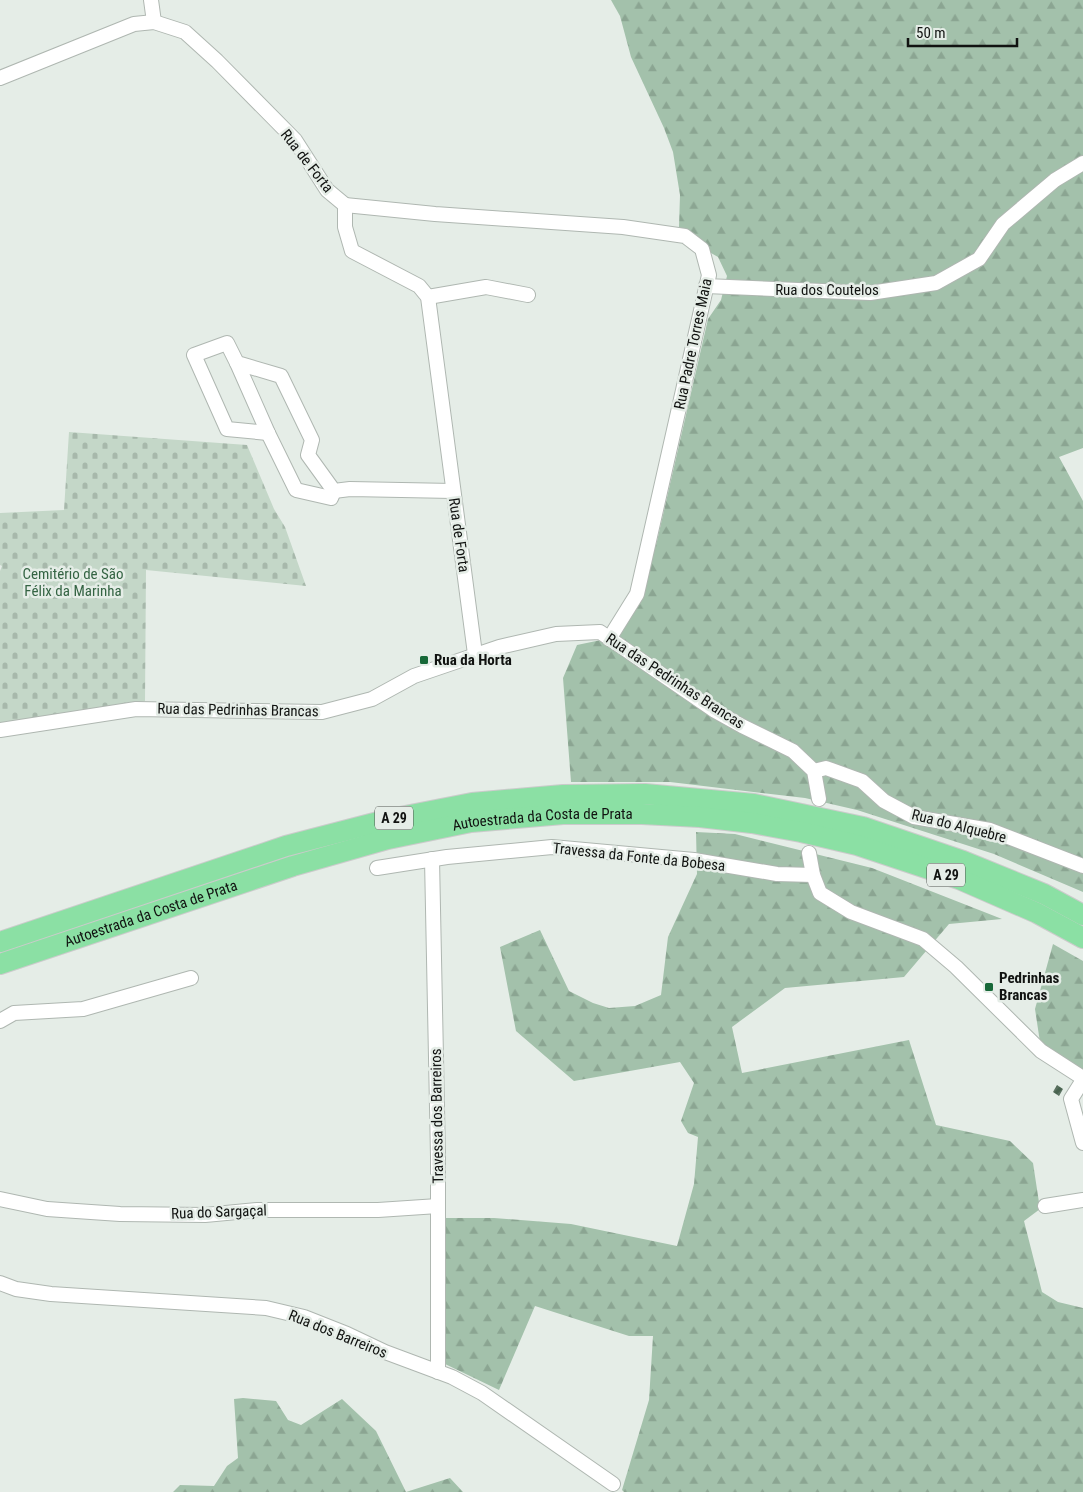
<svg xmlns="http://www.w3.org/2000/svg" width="1083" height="1492" viewBox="0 0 1083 1492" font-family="'Roboto Condensed',sans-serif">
<defs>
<pattern id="forest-firs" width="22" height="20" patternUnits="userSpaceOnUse" patternTransform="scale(1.25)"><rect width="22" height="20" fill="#a3c1ab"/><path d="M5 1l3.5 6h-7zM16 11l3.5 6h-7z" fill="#8ba592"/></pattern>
<pattern id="cemetery-stones" width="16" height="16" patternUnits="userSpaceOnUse" patternTransform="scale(1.25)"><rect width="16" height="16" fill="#c4d7c8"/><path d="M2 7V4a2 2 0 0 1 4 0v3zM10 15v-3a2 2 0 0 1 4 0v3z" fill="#a7b8ab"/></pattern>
<pattern id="building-hatch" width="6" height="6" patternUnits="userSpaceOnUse" patternTransform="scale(1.25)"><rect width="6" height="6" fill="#48634f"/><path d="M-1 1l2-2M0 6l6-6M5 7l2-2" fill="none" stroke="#647869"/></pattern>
</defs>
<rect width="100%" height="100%" fill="#e5ede7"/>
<!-- forest -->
<g fill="url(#forest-firs)">
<polygon points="611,0 1083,0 1083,448 1059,457 1083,501 1083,892 994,854 857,810 805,798 670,782 571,782 563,678 577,645 601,640 634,613 657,541 708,319 721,300 727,276 718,257 697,245 679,227 680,195 673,152 664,128 631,57 620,16"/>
<polygon points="696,832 735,834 872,868 1002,919 949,924 904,977 785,988 732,1027 742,1073 909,1040 936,1125 1010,1141 1033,1163 1040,1209 1024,1221 1042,1292 1058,1302 1083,1308 1083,1492 624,1492 622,1490 649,1400 653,1336 629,1336 535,1306 499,1390 443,1363 444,1218 494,1218 571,1224 677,1246 694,1184 698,1137 688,1133 681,1121 694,1083 680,1062 574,1081 516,1031 500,947 540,930 569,991 593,1003 609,1008 635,1006 661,995 668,937 697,874"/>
<polygon points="1053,944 1083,961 1083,1085 1041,1049 1035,1009"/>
<polygon points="243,1398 276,1401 288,1420 301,1425 342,1399 376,1431 406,1492 450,1478 463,1492 173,1492 180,1485 214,1486 227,1466 238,1458 234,1399"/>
</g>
<!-- cemetery -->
<polygon fill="url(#cemetery-stones)" points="69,432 247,445 274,509 285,527 306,586 146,570 145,701 0,726 0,571 2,566 0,565 0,513 64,510"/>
<!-- building -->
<polygon fill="url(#building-hatch)" points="1057,1085 1063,1089 1059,1096 1053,1092"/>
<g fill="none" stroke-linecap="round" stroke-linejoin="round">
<defs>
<g id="minor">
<polyline points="151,0 154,22"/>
<polyline points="0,78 134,24 154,22 185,32 217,61 295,140 327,190 345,205"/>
<polyline points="345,205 435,214 623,227 685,236 702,249 709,275 637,594 609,639"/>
<polyline points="345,205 345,227 352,251 419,286 428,297 475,654"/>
<polyline points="706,286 870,293 936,283 979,259 1003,224 1055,180 1083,163"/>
<polyline points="428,297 486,287 528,295"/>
<polyline points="237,363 268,433 296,490 331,498 334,491"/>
<polyline points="268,433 227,429 194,355 227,343 237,363 281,376 312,440 308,455 334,491 350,489 453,491"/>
<polyline points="0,730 136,709 322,712 372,699 414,676 499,647 556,634 600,632 715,711 742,726 793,751 814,771 819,799"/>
<polyline points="814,771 826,768 862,781 884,801 914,817 990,830 1083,866"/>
<polyline points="809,853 813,875 820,893 851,912 923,939 956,967 1041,1051 1083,1078"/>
<polyline points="432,859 438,1157 438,1372"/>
<polyline points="377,868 447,857 552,847 694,860 777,874 813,875"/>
<polyline points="0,1021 14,1013 83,1009 191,978"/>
<polyline points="1083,1080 1071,1099 1083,1143"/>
<polyline points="0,1199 47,1209 120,1214 205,1215 257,1210 378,1210 438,1206"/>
<polyline points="1045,1206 1083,1200"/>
<polyline points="0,1283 16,1289 51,1294 266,1308 304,1317 347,1334 385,1352 452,1377 482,1393 613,1484"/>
</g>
<g id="highway">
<polyline points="0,942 286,846 390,819 472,803 563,795 645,794 754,804 863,827 963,861 1044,894 1083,915"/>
<path id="s1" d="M0,964l293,-98 95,-27 83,-17 92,-8h79l58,3 52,6 49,9 56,13 102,34 78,34 46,25"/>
</g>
</defs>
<!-- minor casing -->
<use href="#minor" stroke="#afb7b1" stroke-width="16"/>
<!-- highway casing -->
<use href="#highway" stroke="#cbcbcb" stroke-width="22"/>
<!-- minor -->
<use href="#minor" stroke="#fff" stroke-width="14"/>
<!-- highway -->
<use href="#highway" stroke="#8be0a4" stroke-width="20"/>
</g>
<!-- markers -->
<g fill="#176838" stroke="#e5ede7" stroke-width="2">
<rect x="419" y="655" width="10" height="10" rx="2.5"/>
<rect x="984" y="982" width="10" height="10" rx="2.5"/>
</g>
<g text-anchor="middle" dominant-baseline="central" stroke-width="5" stroke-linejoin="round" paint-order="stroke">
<!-- shield labels -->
<g fill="#e5ede7" stroke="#515451" stroke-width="1">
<rect x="375" y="806.5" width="38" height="23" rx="4"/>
<rect x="927" y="863.5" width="38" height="23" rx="4"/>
</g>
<g font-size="14" font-weight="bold" fill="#111311">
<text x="394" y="818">A 29</text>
<text x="946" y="875">A 29</text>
</g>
<!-- street labels -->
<g font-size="15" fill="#111311" stroke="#e5ede7">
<text transform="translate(307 161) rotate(52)">Rua de Forta</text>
<text x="827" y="290">Rua dos Coutelos</text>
<text transform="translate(693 344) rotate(-78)">Rua Padre Torres Maia</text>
<text transform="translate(459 535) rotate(82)">Rua de Forta</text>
<text transform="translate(675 681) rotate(33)">Rua das Pedrinhas Brancas</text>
<text transform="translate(238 710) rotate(1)">Rua das Pedrinhas Brancas</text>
<text stroke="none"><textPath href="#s1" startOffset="564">Autoestrada da Costa de Prata</textPath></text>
<text transform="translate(959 826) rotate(14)">Rua do Alquebre</text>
<text transform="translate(639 857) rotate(6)">Travessa da Fonte da Bobesa</text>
<text stroke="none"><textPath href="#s1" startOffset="159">Autoestrada da Costa de Prata</textPath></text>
<text transform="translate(437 1116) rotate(-91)">Travessa dos Barreiros</text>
<text transform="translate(219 1212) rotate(-2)">Rua do Sargaçal</text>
<text transform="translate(338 1334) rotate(22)">Rua dos Barreiros</text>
</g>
<!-- park labels -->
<g font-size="15" fill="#346443" stroke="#e5ede7">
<text x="73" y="574">Cemitério de São<tspan x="73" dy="17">Félix da Marinha</tspan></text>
</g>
<!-- poi labels -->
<g font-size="15" font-weight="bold" fill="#111311" stroke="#e5ede7" text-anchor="start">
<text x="434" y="660">Rua da Horta</text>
<text x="999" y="978">Pedrinhas<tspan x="999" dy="17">Brancas</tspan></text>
</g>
</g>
<!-- scale -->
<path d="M908 38v8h109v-8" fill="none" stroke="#111311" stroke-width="2.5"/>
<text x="916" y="38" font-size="15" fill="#111311" stroke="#e5ede7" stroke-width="4" paint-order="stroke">50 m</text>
</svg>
